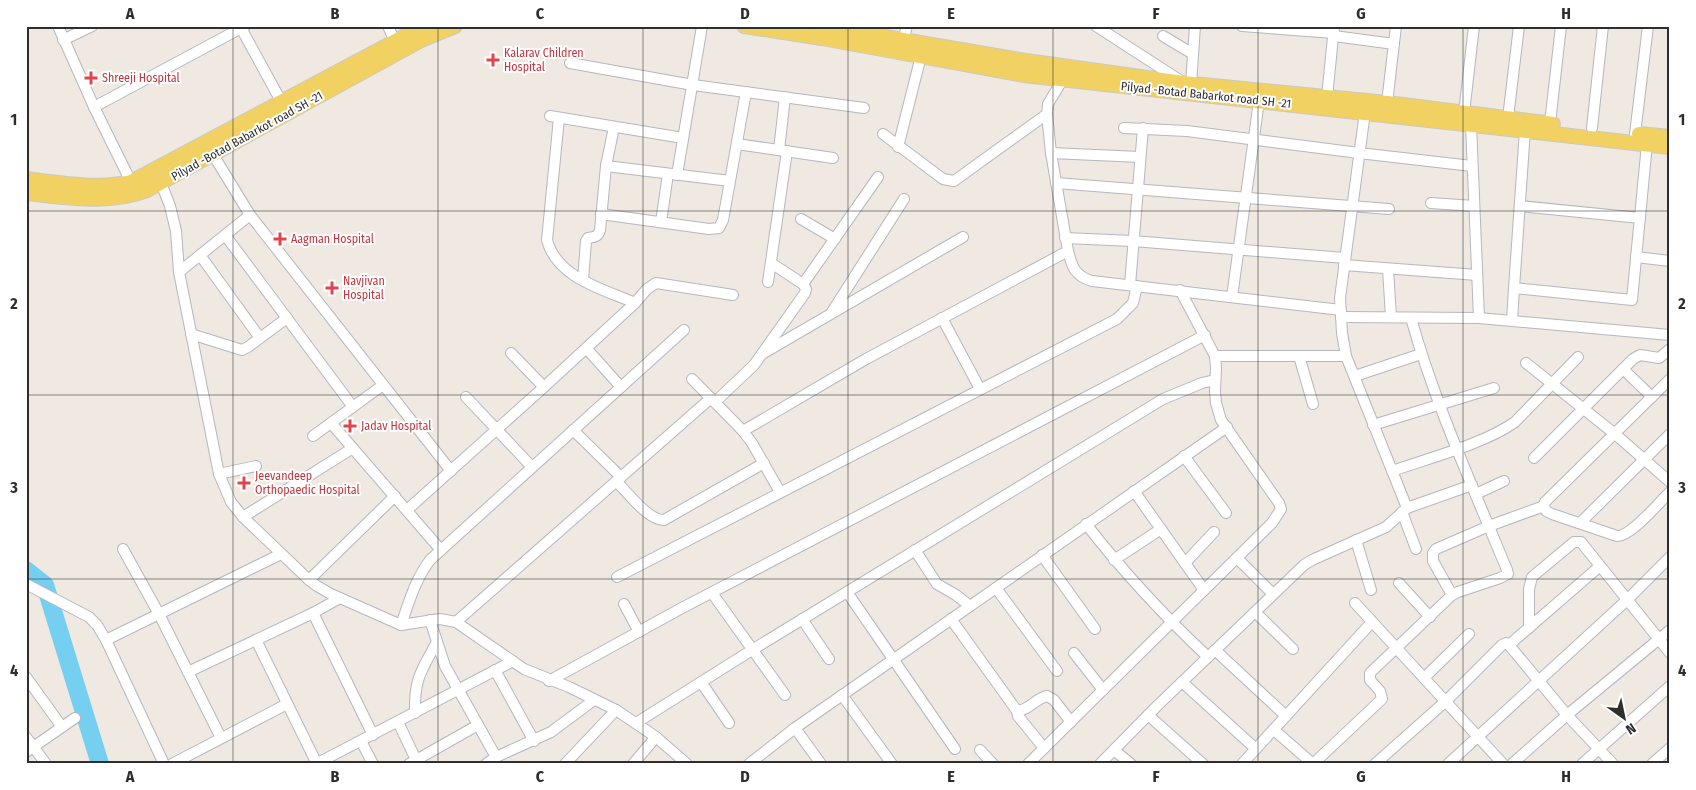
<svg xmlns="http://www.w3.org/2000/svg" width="1696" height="790" viewBox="0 0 1696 790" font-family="'Fira Sans Condensed',sans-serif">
<rect width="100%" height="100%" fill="#efe9e1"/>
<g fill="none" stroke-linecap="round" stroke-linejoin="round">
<!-- river -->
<polyline stroke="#75cff0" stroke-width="18" points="26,570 45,585 100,764"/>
<defs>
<g id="minor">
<polyline points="58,26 94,107 131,182"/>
<polyline points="388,26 395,42"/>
<polyline points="1096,26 1181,81"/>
<polyline points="1242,26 1334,33"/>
<polyline points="241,28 282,103"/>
<polyline points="1163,36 1193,54"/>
<polyline points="1334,36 1394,44"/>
<polyline points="63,40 92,26"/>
<polyline points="903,41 907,26"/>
<polyline points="570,63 693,85 864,108"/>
<path d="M1063,79l-15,25 -1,10 4,39 17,98c4,16 7,25 24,30l249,29"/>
<polyline points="1191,84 1195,26"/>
<polyline points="1327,97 1334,27"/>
<polyline points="1387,103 1396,26"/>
<polyline points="94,107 245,26"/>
<polyline points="1365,112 1340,298 1342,333 1346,356 1407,508"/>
<polyline points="1464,113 1474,26"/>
<polyline points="550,116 683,138"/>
<path d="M559,118l-12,122c10,38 56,49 88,63"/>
<polyline points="1508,118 1519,26"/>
<polyline points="1550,123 1561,26"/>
<polyline points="1471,124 1479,318"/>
<polyline points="1124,128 1187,131 1359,153 1472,166"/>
<polyline points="1592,128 1603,26"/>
<polyline points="883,134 943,179 954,181 1047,114"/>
<polyline points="1635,134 1648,26"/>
<polyline points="737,144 833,158"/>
<polyline points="898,147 921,56"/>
<polyline points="209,148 250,215 451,471"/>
<polyline points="779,150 785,97"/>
<polyline points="1051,153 1140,157"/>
<polyline points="606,166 730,181"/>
<polyline points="677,175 702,26"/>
<polyline points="161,183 170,206 176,231 179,272 219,474 231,502 243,517 309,580 317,586 331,594 401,625 440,619 456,622 524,669 569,687 616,710 656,737 687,764"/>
<polyline points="1056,183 1389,209"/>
<polyline points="1431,203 1474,206"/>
<polyline points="1520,206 1640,218"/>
<polyline points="601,214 709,229 719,228 723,220 746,92"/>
<polyline points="801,219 835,239"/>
<polyline points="661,222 668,174"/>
<polyline points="225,235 353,407"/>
<polyline points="1065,238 1133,241 1345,258"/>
<polyline points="200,255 260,338"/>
<polyline points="1636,257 1670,261"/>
<polyline points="1344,265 1477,275"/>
<polyline points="1388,269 1391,317"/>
<polyline points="179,272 250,215"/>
<path d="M583,280l3,-39 2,-3c6,-1 10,-1 12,-8l6,-64 8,-39"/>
<polyline points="768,282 787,151"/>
<polyline points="803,284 878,177"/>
<polyline points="1130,285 1143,128"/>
<polyline points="1514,288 1525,130"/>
<polyline points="1232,297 1259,101"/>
<polyline points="832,312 904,199"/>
<polyline points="1341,317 1479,318 1670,335"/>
<polyline points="942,318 980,389"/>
<polyline points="1512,321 1514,288 1632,300 1647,144"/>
<polyline points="191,334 242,350 248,347 287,318"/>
<polyline points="586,348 621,387"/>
<polyline points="511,353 544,387"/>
<polyline points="762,354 963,237"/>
<polyline points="1215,356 1346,356"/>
<polyline points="1299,356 1313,404"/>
<polyline points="1526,363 1615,434 1670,482"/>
<polyline points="1623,369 1652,397"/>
<polyline points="1355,376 1421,354"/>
<polyline points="692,379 743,431 752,443 780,492"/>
<path d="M1670,379l-125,123 -1,4 2,5 6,3 65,22c14,1 42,-34 53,-44"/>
<polyline points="466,397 532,467"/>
<polyline points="715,402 754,365 805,293 806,289 803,284 771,263"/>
<polyline points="331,423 440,549"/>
<polyline points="1373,425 1494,388"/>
<polyline points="573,430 621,477"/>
<polyline points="743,431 866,359 1068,251"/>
<polyline points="313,436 383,385"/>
<polyline points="1184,456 1226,513"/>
<polyline points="1534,458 1633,359 1640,355 1659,358 1670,349"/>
<path d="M1392,471c37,-13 92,-27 123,-49l63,-65"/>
<polyline points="219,474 256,466"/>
<path d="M616,481c11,11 33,40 48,39l100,-57"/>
<polyline points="1134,491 1204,590"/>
<polyline points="1476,494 1504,481"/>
<polyline points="407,510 544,387 635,303 647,289 656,283 733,295"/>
<polyline points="1402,512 1416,549"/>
<polyline points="243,517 353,448"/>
<polyline points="1580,523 1670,434"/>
<path d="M1086,524c39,50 76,90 122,133"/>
<polyline points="1356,540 1371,590"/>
<polyline points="123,549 159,614 221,738"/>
<polyline points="915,550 937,584 956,595 970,606"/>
<polyline points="1042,555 1095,629"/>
<polyline points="1237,558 1273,594"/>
<polyline points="1114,560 1161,529"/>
<polyline points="1185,563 1214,532"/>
<polyline points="617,577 1117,319 1133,303 1137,286"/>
<polyline points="309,580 395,496"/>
<polyline points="1399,583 1430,617"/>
<polyline points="26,584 89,617 97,625 106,640 164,764"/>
<polyline points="996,588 1057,671"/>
<polyline points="847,592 955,749"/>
<polyline points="712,593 785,695"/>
<polyline points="1452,595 1433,561 1433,553 1436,549 1489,526 1544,506"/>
<polyline points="1355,603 1503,764"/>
<polyline points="624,604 639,632"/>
<polyline points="1255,612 1293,649"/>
<polyline points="313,613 373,735"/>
<polyline points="802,619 829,659"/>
<path d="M951,619l66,92c11,0 19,-13 30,-15l7,4 17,22"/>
<polyline points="430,620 445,666 496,757"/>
<polyline points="456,622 711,398"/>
<path d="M401,625c8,-23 14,-45 29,-65l254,-230"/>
<polyline points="1529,628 1529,589 1532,577 1574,542 1581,542 1670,653"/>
<polyline points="106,640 281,554"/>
<polyline points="256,640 317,764"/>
<polyline points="1509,645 1600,566"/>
<polyline points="1215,650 1286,716"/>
<polyline points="1074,653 1103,690"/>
<polyline points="495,670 534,741"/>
<polyline points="188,672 313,613 340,598"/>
<polyline points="26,677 62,727"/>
<polyline points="1424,678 1469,634"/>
<polyline points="549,681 680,609 1205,335"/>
<polyline points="701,682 729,723"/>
<polyline points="1182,682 1256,749"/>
<polyline points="842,695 892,764"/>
<polyline points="1017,711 1018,716 1044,748"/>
<path d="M415,713c-1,-34 6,-42 22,-71"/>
<polyline points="1148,715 1203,764"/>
<polyline points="398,722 418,764"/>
<polyline points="636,723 752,650 1163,399 1202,383 1215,380"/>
<polyline points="795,728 821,764"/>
<polyline points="1274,730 1313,764"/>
<polyline points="26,737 46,764"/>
<polyline points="361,741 373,764"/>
<polyline points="980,750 993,764"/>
<polyline points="1114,750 1131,764"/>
<polyline points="26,752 75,718"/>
<polyline points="172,764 287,704"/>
<polyline points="316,764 513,661"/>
<polyline points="409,764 478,725"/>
<polyline points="486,764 496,757 551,732 594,700"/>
<polyline points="565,764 616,710"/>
<polyline points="633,764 656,737"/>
<polyline points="749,764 795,728 1227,427"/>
<polyline points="1028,764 1272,523 1281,509 1279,503 1221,420 1216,403 1215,391 1216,368 1215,356 1180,290"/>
<polyline points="1100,764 1158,705 1304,565 1312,560 1386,527 1407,508 1472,485"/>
<polyline points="1242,764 1372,622"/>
<path d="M1313,764l69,-65 -2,-8 -10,-11v-7l82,-78 6,-3 42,-14 8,-4 -1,-4c-34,-83 -72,-166 -96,-252"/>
<polyline points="1375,764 1446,701 1502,645 1506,643 1509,645 1567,715 1613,764"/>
<polyline points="1448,764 1627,600 1670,557"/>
<polyline points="1512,764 1567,715 1670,630"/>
<polyline points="1582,764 1670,686"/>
<polyline points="1652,764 1670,748"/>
</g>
<g id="major">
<polyline points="744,26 822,38 1024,75 1670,147"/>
<polyline points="821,26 1026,61 1183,83 1387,103 1553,124"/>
<polyline points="1639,134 1670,137"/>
<path d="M26,179c33,4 73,11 105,3l293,-156"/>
<path d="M26,193c41,4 82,12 121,-3l274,-150 34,-14"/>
</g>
</defs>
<!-- minor casing -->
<use href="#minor" stroke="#b4b7c1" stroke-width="12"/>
<!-- major casing -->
<use href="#major" stroke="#c9c9c9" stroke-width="16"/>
<!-- minor -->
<use href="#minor" stroke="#fff" stroke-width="10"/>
<!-- major -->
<use href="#major" stroke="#f2d163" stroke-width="14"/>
</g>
<!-- grid -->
<path fill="none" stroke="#2e2e2e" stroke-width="1" stroke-opacity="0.55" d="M233,26v738M438,26v738M643,26v738M848,26v738M1053,26v738M1258,26v738M1463,26v738M26,211h1644M26,395h1644M26,579h1644"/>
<!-- markers -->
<g fill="#e0444e" stroke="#fff" stroke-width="2">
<path d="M490.5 52.5h5v5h5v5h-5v5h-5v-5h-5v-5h5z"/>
<path d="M88.5 70.5h5v5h5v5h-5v5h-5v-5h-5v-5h5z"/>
<path d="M277.5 231.5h5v5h5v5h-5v5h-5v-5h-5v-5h5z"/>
<path d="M329.5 280.5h5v5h5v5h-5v5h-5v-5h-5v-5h5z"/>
<path d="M347.5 418.5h5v5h5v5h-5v5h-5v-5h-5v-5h5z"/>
<path d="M241.5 475.5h5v5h5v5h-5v5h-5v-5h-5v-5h5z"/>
</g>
<g text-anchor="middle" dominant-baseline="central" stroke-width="4" stroke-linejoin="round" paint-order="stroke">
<!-- health labels -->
<g font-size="12" fill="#be3a42" stroke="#fff" text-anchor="start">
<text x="504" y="53">Kalarav Children<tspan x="504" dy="14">Hospital</tspan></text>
<text x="102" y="78">Shreeji Hospital</text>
<text x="291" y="239">Aagman Hospital</text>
<text x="343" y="281">Navjivan<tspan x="343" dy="14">Hospital</tspan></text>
<text x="361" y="426">Jadav Hospital</text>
<text x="255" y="476">Jeevandeep<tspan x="255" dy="14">Orthopaedic Hospital</tspan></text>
</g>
<!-- street labels -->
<g font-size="12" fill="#2e2e2e" stroke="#fff">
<text transform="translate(1206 95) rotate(6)">Pilyad -Botad Babarkot road SH -21</text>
<text transform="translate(247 136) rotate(-29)">Pilyad -Botad Babarkot road SH -21</text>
</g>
</g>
<!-- border -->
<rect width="1696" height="790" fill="none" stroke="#ffffff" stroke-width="55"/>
<!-- north arrow -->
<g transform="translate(1624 718) rotate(147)" stroke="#ffffff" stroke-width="4" paint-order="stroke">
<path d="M0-4L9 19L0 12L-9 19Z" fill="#2e2e2e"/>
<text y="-8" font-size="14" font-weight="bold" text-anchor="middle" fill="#2e2e2e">N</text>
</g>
<rect x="28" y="28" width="1640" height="734" fill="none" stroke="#2e2e2e" stroke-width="2"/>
<g font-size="16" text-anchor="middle" font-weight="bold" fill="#2e2e2e">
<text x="130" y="19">A</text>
<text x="335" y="19">B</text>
<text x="540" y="19">C</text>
<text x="745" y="19">D</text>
<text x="951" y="19">E</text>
<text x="1156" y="19">F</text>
<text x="1361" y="19">G</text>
<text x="1566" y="19">H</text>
<text x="14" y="125">1</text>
<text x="1682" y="125">1</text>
<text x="14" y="309">2</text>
<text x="1682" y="309">2</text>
<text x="14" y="493">3</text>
<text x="1682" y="493">3</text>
<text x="14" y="676">4</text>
<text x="1682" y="676">4</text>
<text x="130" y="782">A</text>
<text x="335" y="782">B</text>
<text x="540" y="782">C</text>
<text x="745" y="782">D</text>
<text x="951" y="782">E</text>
<text x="1156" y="782">F</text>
<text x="1361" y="782">G</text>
<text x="1566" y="782">H</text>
</g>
</svg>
